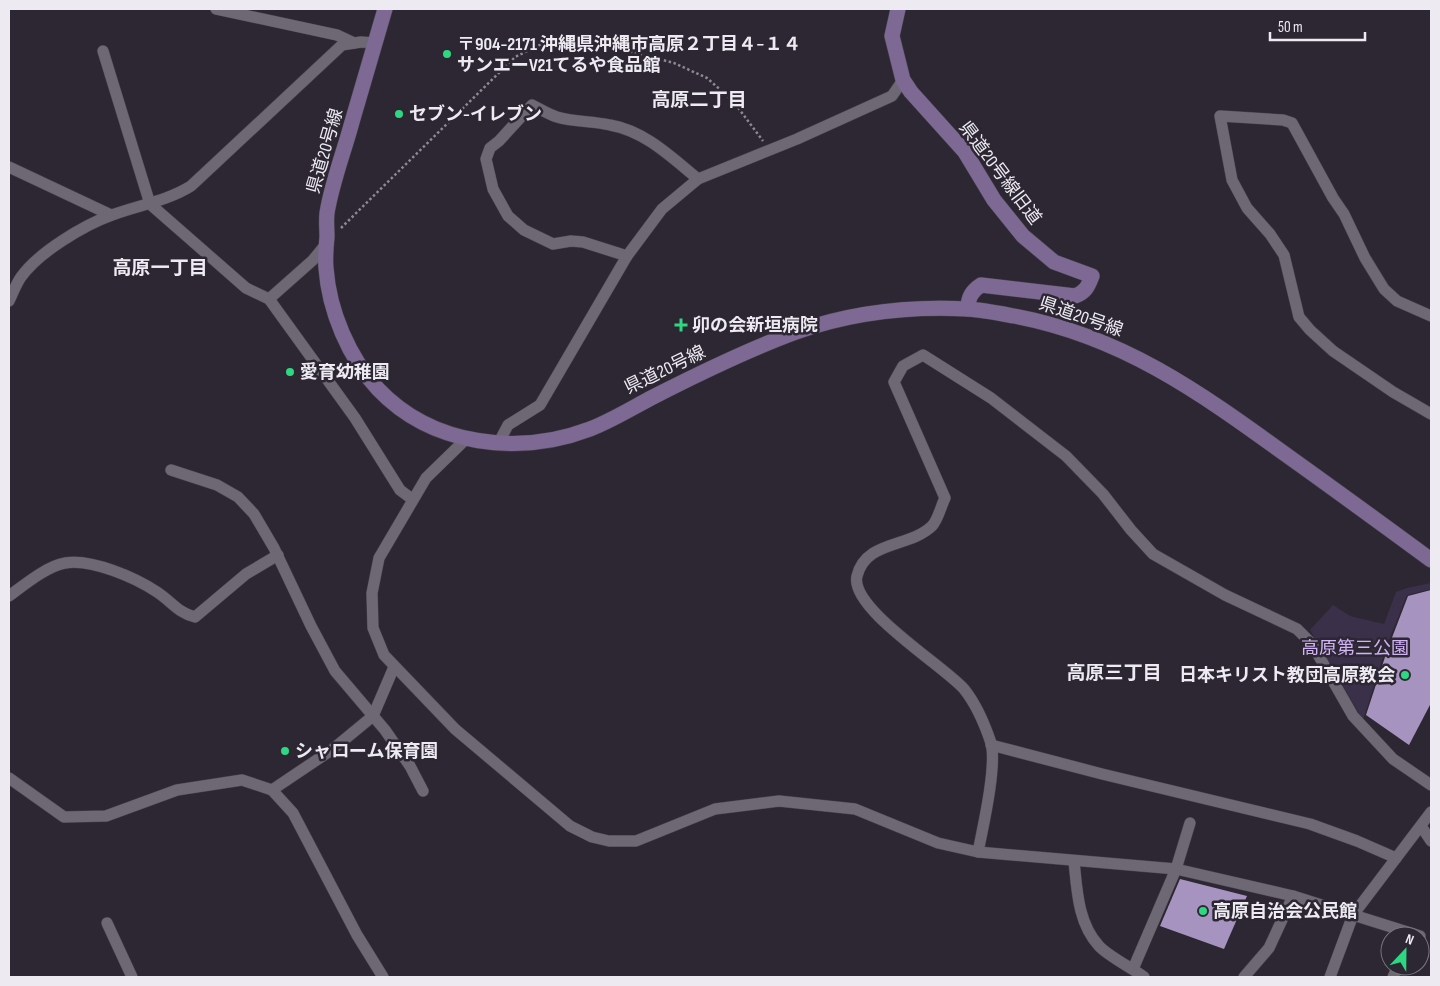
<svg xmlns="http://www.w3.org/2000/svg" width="1440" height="986" viewBox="0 0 1440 986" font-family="'Sofia Sans Condensed','Noto Sans JP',sans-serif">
<rect width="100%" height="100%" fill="#2c2732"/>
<!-- green -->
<polygon fill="#3b3049" points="1431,583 1431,589 1407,595 1388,642 1363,720 1310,630 1333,605 1350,616 1384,624 1396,592 1407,588"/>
<!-- building -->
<g fill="#a793bf">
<polygon points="1431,590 1431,703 1409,745 1366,715 1388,648 1408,596"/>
<polygon points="1180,879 1247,896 1224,949 1160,926"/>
</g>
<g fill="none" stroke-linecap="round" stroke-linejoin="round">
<defs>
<g id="street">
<polyline points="216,9 337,35 354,43"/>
<polyline points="103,51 150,204 246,288 269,299 355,418 400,490 412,499"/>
<polyline points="9,167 111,215"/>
<path d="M627,256l-44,-14 -12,-1 -18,3 -29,-14 -16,-14 -15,-27 -7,-30 4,-11 9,-7 33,-36c8,4 16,9 25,12 17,5 35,4 53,8 35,6 61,32 88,54"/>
<polyline points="269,299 313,260 326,244"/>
<path d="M9,301c4,-8 7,-17 12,-24 18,-25 63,-52 91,-62 27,-10 55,-14 79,-29l151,-141 19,-3 14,1"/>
<polyline points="1431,316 1397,301 1384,289 1365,258 1344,214 1333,198 1292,123 1283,120 1220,116 1232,180 1247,208 1270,234 1284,255 1299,317 1310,330 1333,351 1393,392 1431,414"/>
<polyline points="466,439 426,478 379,558 372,593 373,628 384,655 455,729 570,826 592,837 609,841 636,841 715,809 779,801 855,809 938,843 978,852 1176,869 1293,896 1420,936"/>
<polyline points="498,444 508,425 540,405 627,256 662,209 698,179 797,139 892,96 903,80"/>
<polyline points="171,470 217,485 238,497 254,514 274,548 311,626 335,671 385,730 410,766 423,791"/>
<path d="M9,596c15,-11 38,-30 56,-33 26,-5 71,15 92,29 14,9 21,21 38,25l51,-43 32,-19"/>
<polyline points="991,745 1102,774 1310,824 1357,841 1396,858"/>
<polyline points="9,778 64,817 106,816 177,790 242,780 272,790 333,749 373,716 394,667"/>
<polyline points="272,790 293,813 357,935 383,977"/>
<polyline points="1421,826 1431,841"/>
<path d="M978,852c5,-25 19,-86 13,-109 -6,-18 -15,-39 -27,-54 -20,-23 -115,-81 -107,-113 9,-36 52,-28 75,-50 6,-6 9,-20 13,-28l-51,-116 9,-16 20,-11 68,43 75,58 37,38 28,36 22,24 72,41 72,34 15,15 41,72 40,43 38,26"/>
<path d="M1074,861c3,30 4,62 25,85 9,10 33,22 45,31"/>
<polyline points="107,923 132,977"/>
<polyline points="1133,969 1176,869 1190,823"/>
<polyline points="1244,977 1269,948 1293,896"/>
<polyline points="1330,977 1353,915 1431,812"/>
<polyline points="1393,977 1398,966"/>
</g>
<g id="secondary">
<path d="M385,9c-11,37 -22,75 -33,113 -8,30 -20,60 -25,91 -1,8 0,16 0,24 -1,10 -2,21 -1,31 3,43 23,90 52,121 54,57 141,67 212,40 21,-8 42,-21 63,-32 47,-24 94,-47 143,-65 54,-19 114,-26 171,-23 16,1 31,4 47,7 107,20 184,75 271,138 49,35 97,70 146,106"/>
<path d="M898,9l-6,27 11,44 8,12 54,60 29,48 29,36 31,26 38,14c-4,10 -6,16 -17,20l-94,-11c-9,6 -13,12 -13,24"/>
</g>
</defs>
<!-- street casing -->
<use href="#street" stroke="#48444e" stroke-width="12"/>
<!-- secondary casing -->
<use href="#secondary" stroke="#48444e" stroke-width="16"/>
<!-- path -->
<polyline stroke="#8d8992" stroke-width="2.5" stroke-dasharray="2.5 2.5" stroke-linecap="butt" points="341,228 515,57 556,37 585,41 640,54 674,63 707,78 733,101 763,141"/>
<!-- street -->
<use href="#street" stroke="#6e6875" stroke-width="11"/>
<!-- secondary -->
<use href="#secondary" stroke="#7e6994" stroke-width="15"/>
</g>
<!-- markers -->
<g fill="#2ed883" stroke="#2c2732" stroke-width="2">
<circle cx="447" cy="54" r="5"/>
<circle cx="399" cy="114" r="5"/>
<path d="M678.5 317.5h5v5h5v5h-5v5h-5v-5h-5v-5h5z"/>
<circle cx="290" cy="372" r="5"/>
<circle cx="1405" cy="675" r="5"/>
<circle cx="285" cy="751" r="5"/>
<circle cx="1203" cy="911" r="5"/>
</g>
<g text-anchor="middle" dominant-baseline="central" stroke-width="5" stroke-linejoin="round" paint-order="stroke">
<!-- poi labels -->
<g font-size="18" font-weight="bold" fill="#edeaf2" stroke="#2c2732" text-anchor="start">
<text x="457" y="44">〒904-2171 沖縄県沖縄市高原２丁目４−１４<tspan x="457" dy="21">サンエーV21てるや食品館</tspan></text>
<text x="409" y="114">セブン-イレブン</text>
<text x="692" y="325">卯の会新垣病院</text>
<text x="300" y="372">愛育幼稚園</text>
<text x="1395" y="675" text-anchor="end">日本キリスト教団高原教会</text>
<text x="295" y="751">シャローム保育園</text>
<text x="1213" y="911">高原自治会公民館</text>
</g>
<!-- street labels -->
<g font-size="18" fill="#edeaf2" stroke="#2c2732">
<text transform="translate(325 151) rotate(-74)">県道20号線</text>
<text transform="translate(1000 173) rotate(53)">県道20号線旧道</text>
<text transform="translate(1081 317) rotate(19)">県道20号線</text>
<text transform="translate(665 370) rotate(-26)">県道20号線</text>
</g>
<!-- park labels -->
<g font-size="18" fill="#d2b3f6" stroke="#2c2732">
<text x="1355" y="648">高原第三公園</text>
</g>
<!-- neighbourhood labels -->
<g font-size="19" font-weight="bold" fill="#edeaf2" stroke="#2c2732">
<text x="699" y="100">高原二丁目</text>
<text x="160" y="268">高原一丁目</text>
<text x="1114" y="673">高原三丁目</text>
</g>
</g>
<!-- border -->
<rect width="1440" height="986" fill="none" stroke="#edeaf2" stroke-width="20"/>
<!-- north arrow -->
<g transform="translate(1405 951) rotate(22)"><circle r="24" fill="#2c2732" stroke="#79757f"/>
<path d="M0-4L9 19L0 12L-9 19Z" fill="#2ed883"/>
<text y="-8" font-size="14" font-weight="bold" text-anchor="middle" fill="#edeaf2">N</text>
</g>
<!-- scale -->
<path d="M1270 32v8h95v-8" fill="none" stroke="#edeaf2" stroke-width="2.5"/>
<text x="1278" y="32" font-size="15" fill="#edeaf2" stroke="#2c2732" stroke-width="4" paint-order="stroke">50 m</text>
</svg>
